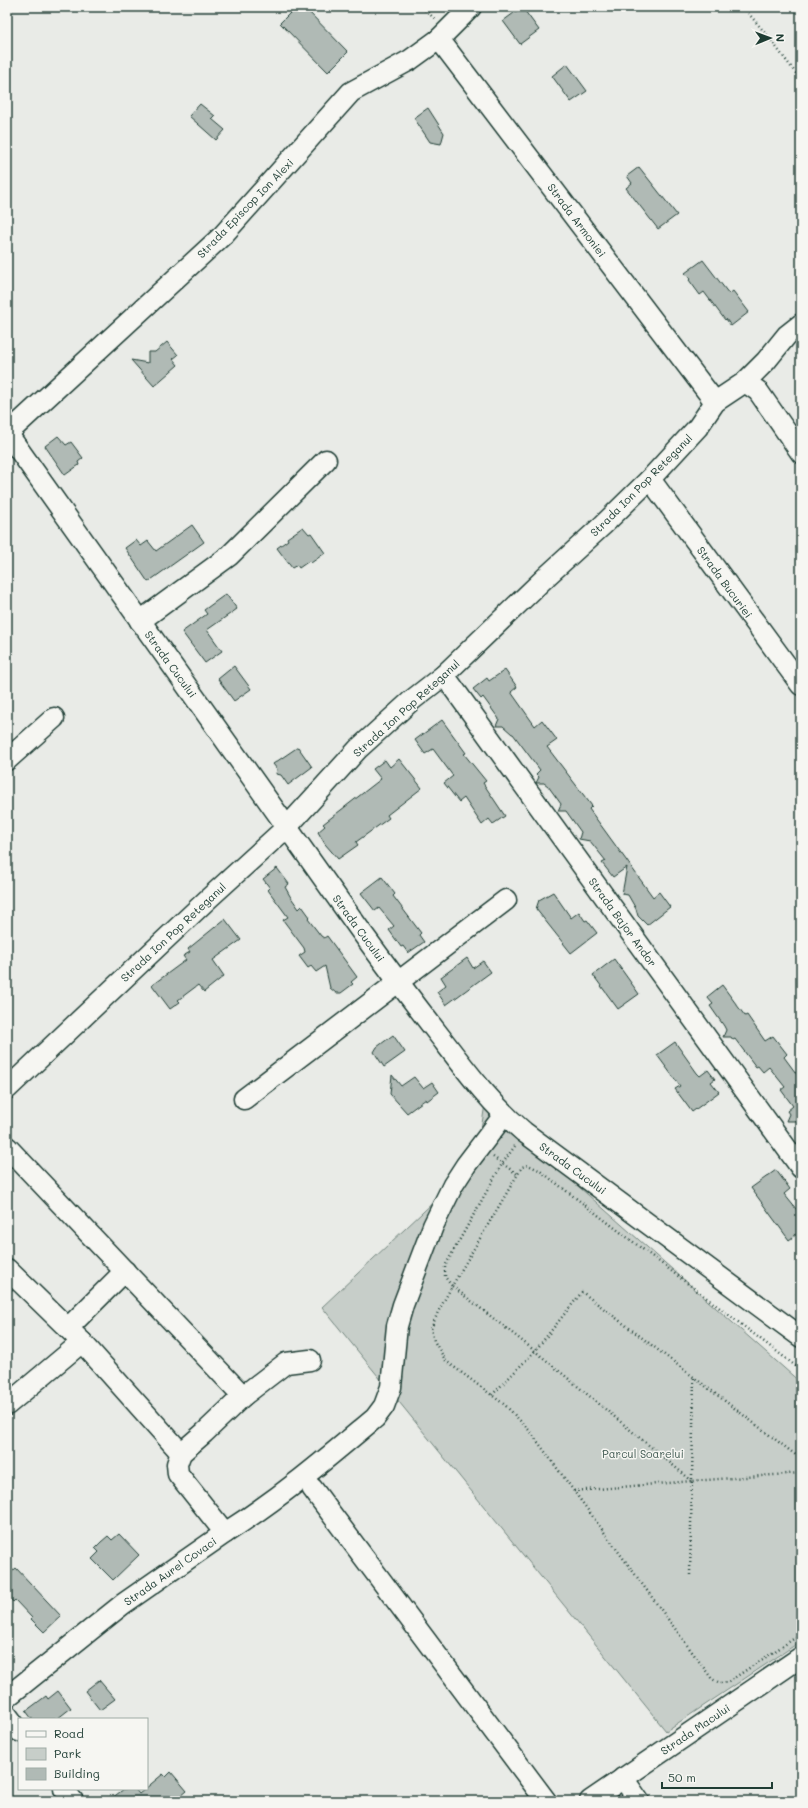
<svg xmlns="http://www.w3.org/2000/svg" width="808" height="1808" viewBox="0 0 808 1808" font-family="Mali,sans-serif">
<rect width="100%" height="100%" fill="#e9ebe7"/>
<filter id="ink" filterUnits="userSpaceOnUse"><feTurbulence type="fractalNoise" baseFrequency=".025" numOctaves="2"/><feDisplacementMap in="SourceGraphic" scale="8" xChannelSelector="R" yChannelSelector="G"/><feConvolveMatrix kernelMatrix="1 2 1 2 8 2 1 2 1" color-interpolation-filters="sRGB"/></filter>
<g filter="url(#ink)">
<!-- green -->
<polygon fill="#c7cec9" stroke="#73867e" points="485,1104 801,1383 801,1641 666,1731 322,1307 456,1181 479,1143"/>
<!-- building -->
<g fill="#b0bab5" stroke="#1f3d34">
<polygon points="296,7 304,7 348,52 328,72 280,23"/>
<polygon points="522,7 539,30 520,44 503,21"/>
<polygon points="567,64 587,91 571,102 552,76"/>
<polygon points="200,104 215,116 212,119 225,130 216,140 189,116"/>
<polygon points="428,108 444,133 441,144 430,142 414,118"/>
<polygon points="639,167 677,215 658,229 626,188 632,183 627,176"/>
<polygon points="703,260 729,294 733,291 749,312 731,326 726,319 725,320 704,292 700,295 689,280 690,279 685,273"/>
<polygon points="167,342 178,355 173,359 178,365 154,386 131,360 148,363 148,352 155,352"/>
<polygon points="58,436 66,445 71,442 83,458 78,462 79,465 65,475 45,446"/>
<polygon points="192,525 204,542 148,582 125,548 136,540 141,546 148,541 156,551"/>
<polygon points="303,527 309,534 311,533 325,553 311,563 309,561 299,568 297,565 292,568 277,548 288,540 287,538"/>
<polygon points="226,594 237,609 207,630 222,651 205,663 182,632 207,614 204,610"/>
<polygon points="234,666 251,689 234,701 218,679"/>
<polygon points="505,670 517,687 511,692 535,726 542,720 557,740 547,747 592,806 589,809 653,897 659,892 670,907 647,925 638,916 636,909 628,895 622,894 627,867 613,877 602,863 606,861 590,841 579,839 581,832 566,811 558,811 561,804 548,786 544,783 536,783 539,777 536,774 540,770 513,734 512,734 503,726 496,726 499,719 483,697 481,699 473,689 487,678 489,681"/>
<polygon points="442,720 466,753 464,754 486,781 483,783 505,816 493,824 489,819 482,825 464,798 459,802 444,783 453,776 433,749 425,754 415,740"/>
<polygon points="298,747 312,767 288,785 281,775 276,774 277,769 273,764"/>
<polygon points="399,759 422,788 387,815 389,818 356,842 358,845 338,859 325,844 318,832 325,826 323,824 381,779 373,769 385,760 390,767"/>
<polygon points="277,868 289,884 285,887 290,896 299,909 302,906 310,917 308,919 321,936 324,938 327,936 357,977 351,982 353,984 341,993 336,993 330,988 325,966 316,972 311,966 308,968 299,956 305,952 304,948 283,920 288,917 268,890 270,888 263,879"/>
<polygon points="382,877 395,894 393,896 421,933 419,935 424,942 408,953 403,946 401,947 389,930 394,926 379,908 375,911 361,893"/>
<polygon points="553,892 571,918 579,912 585,921 587,920 597,933 571,953 536,909 539,900"/>
<polygon points="225,919 241,940 213,960 224,976 204,992 198,985 178,1000 180,1002 170,1009 152,985 186,960 183,956 190,952 188,949"/>
<polygon points="467,958 473,968 483,961 491,972 446,1005 437,992 446,985 441,977"/>
<polygon points="614,959 639,994 618,1009 593,975"/>
<polygon points="722,985 745,1016 747,1015 765,1041 773,1036 787,1054 784,1057 801,1080 801,1121 786,1121 789,1114 787,1111 793,1106 781,1090 785,1087 769,1067 763,1072 758,1066 756,1067 735,1039 733,1040 731,1037 723,1037 726,1030 724,1026 710,1006 713,1004 707,997"/>
<polygon points="393,1035 405,1052 384,1067 374,1052 377,1047"/>
<polygon points="675,1042 697,1073 700,1076 708,1070 715,1079 711,1082 719,1092 692,1112 675,1089 680,1086 657,1055"/>
<polygon points="392,1075 401,1086 414,1077 423,1088 432,1082 439,1092 427,1101 426,1099 407,1113 390,1094"/>
<polygon points="776,1170 790,1189 784,1194 801,1215 801,1231 789,1240 751,1188"/>
<polygon points="119,1534 139,1555 113,1580 92,1559 99,1552 95,1548 101,1542 108,1536 112,1540"/>
<polygon points="16,1568 61,1616 44,1632 31,1619 32,1618 15,1600 13,1602 7,1595 7,1576"/>
<polygon points="99,1680 115,1699 100,1710 85,1691"/>
<polygon points="58,1691 71,1708 57,1719 32,1719 26,1711 46,1696 48,1699"/>
<polygon points="171,1772 187,1791 175,1801 108,1801 124,1789 135,1789 139,1794 163,1774 166,1777"/>
</g>
<g fill="none" stroke-linecap="round" stroke-linejoin="round">
<defs>
<g id="minor">
<polyline points="439,39 715,402"/>
<polyline points="745,382 758,391 801,453"/>
<path d="M7,433l353,497c27,37 54,73 82,109 26,34 50,66 82,93l277,205"/>
<polyline points="7,434 223,235 351,92 410,60 439,39 471,7"/>
<polyline points="650,479 801,685"/>
<polyline points="140,621 229,556 326,460"/>
<polyline points="444,675 801,1168"/>
<polyline points="7,760 54,718"/>
<polyline points="7,1089 208,899 287,827 358,749 412,700 444,675 548,575 603,525 650,479 698,427 715,402 745,382 766,361 787,335 801,324"/>
<polyline points="244,1099 506,900"/>
<polyline points="7,1147 243,1396"/>
<polyline points="7,1269 82,1342 181,1453"/>
<polyline points="68,1328 125,1271"/>
<polyline points="7,1405 82,1342"/>
<polyline points="312,1488 546,1801"/>
<path d="M225,1533c55,-35 100,-73 150,-115l9,-12 7,-19 6,-61 6,-21 30,-79 20,-41 13,-20 38,-50"/>
<polyline points="7,1697 123,1604 225,1533 178,1474 177,1464 181,1453 204,1433 243,1396 286,1363 310,1360"/>
<polyline points="7,1715 19,1731"/>
<polyline points="623,1778 639,1801"/>
<polyline points="64,1789 73,1801"/>
<polyline points="590,1801 801,1657"/>
</g>
</defs>
<!-- minor casing -->
<use href="#minor" stroke="#1f3d34" stroke-width="23"/>
<!-- path -->
<g stroke="#1f3d34" stroke-width="2.5" stroke-dasharray="1 3" stroke-linecap="butt">
<polyline points="422,7 435,19"/>
<polyline points="743,7 767,35 801,80"/>
<polyline points="515,1146 502,1164 445,1266 445,1277 452,1286 438,1312 431,1329 434,1341 446,1361 505,1405 529,1430 712,1679 720,1683 728,1682 801,1634"/>
<polyline points="493,1157 517,1174"/>
<polyline points="492,1395 535,1351 582,1292 801,1459"/>
<polyline points="692,1481 535,1351 452,1286 522,1167 528,1165 539,1170 801,1370"/>
<polyline points="574,1491 692,1481 801,1473"/>
<polyline points="690,1575 694,1378"/>
</g>
<!-- minor -->
<use href="#minor" stroke="#f6f6f2" stroke-width="20"/>
</g>
</g>
<g text-anchor="middle" dominant-baseline="central" stroke-width="3" stroke-linejoin="round" paint-order="stroke">
<!-- street labels -->
<g font-size="11" fill="#1f3d34" stroke="#f6f6f2">
<text transform="translate(245 208) rotate(-46)">Strada Episcop Ion Alexi</text>
<text transform="translate(577 220) rotate(53)">Strada Armoniei</text>
<text transform="translate(641 485) rotate(-45)">Strada Ion Pop Reteganul</text>
<text transform="translate(725 582) rotate(54)">Strada Bucuriei</text>
<text transform="translate(171 664) rotate(54)">Strada Cucului</text>
<text transform="translate(406 708) rotate(-42)">Strada Ion Pop Reteganul</text>
<text transform="translate(623 922) rotate(54)">Strada Bajor Andor</text>
<text transform="translate(359 928) rotate(54)">Strada Cucului</text>
<text transform="translate(173 932) rotate(-43)">Strada Ion Pop Reteganul</text>
<text transform="translate(573 1168) rotate(36)">Strada Cucului</text>
<text transform="translate(170 1571) rotate(-35)">Strada Aurel Covaci</text>
<text transform="translate(695 1729) rotate(-34)">Strada Macului</text>
</g>
<!-- park labels -->
<g font-size="11" fill="#415a52" stroke="#f6f6f2">
<text x="643" y="1453">Parcul Soarelui</text>
</g>
</g>
<!-- margin -->
<rect width="808" height="1808" fill="none" stroke="#f6f6f2" stroke-width="24"/>
<rect x="12" y="12" width="784" height="1784" fill="none" stroke="#1f3d34" stroke-width="1.5" filter="url(#ink)"/>
<!-- legend -->
<rect x="18" y="1718" width="130" height="72" fill="#f6f6f2" stroke="#a0aca6"/>
<rect x="26" y="1731" width="20" height="6" fill="#f6f6f2" stroke="#a0aca6"/>
<text x="54" y="1738" font-size="12" fill="#1f3d34">Road</text>
<rect x="26" y="1748" width="20" height="12" fill="#c7cec9" stroke="#a0aca6"/>
<text x="54" y="1758" font-size="12" fill="#1f3d34">Park</text>
<rect x="26" y="1768" width="20" height="12" fill="#b0bab5" stroke="#a0aca6"/>
<text x="54" y="1778" font-size="12" fill="#1f3d34">Building</text>
<!-- north arrow -->
<g transform="translate(770 38) rotate(89)" stroke="#f6f6f2" stroke-width="3" paint-order="stroke">
<path d="M0-3L7 15L0 10L-7 15Z" fill="#1f3d34"/>
<text y="-6" font-size="11" font-weight="bold" text-anchor="middle" fill="#1f3d34">N</text>
</g>
<!-- scale -->
<path d="M662 1782v6h110v-6" fill="none" stroke="#1f3d34" stroke-width="2"/>
<text x="668" y="1782" font-size="12" fill="#1f3d34" stroke="#f6f6f2" stroke-width="3" paint-order="stroke">50 m</text>
</svg>
